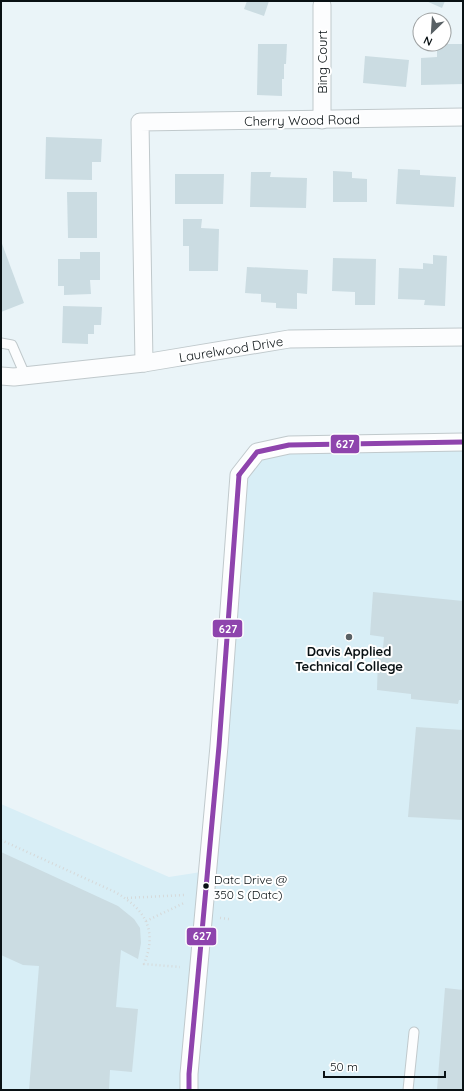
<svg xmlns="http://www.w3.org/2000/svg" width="464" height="1091" viewBox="0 0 464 1091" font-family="Quicksand,sans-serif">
<rect width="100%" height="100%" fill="#eaf4f8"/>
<!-- built -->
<polygon fill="#d8eef6" points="463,446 463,1090 1,1090 1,804 169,877 214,870 249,469 265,451"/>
<!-- building -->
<g fill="#cbdce2">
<polygon points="247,1 269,1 264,16 244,9"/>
<polygon points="426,1 445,1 442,8"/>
<polygon points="258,44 287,44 286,64 284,64 284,79 282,79 282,96 257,95"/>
<polygon points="437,44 463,44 463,84 421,85 421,58 437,57"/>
<polygon points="365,56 409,60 406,87 363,83"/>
<polygon points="46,137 102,139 101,162 92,162 92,180 45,179"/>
<polygon points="398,169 420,170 420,175 456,177 454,207 396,204"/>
<polygon points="333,171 352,172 352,178 367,179 367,202 333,202"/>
<polygon points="251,172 271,172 270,177 307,178 306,208 250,207"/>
<polygon points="175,174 224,174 223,204 175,204"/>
<polygon points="67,192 97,192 97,238 68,238"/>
<polygon points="183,219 202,219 201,228 219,229 218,271 189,271 189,246 183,246"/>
<polygon points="1,241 24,303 1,312"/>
<polygon points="80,252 100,252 100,280 90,280 91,294 64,295 64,286 58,286 58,259 80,259"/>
<polygon points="433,255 447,256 445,306 424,305 425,300 398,299 399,268 423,269 423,263 433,264"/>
<polygon points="333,258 376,259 375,305 355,305 355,292 332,291"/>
<polygon points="247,267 308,270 307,294 297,293 297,309 276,308 276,303 261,302 261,294 245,293"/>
<polygon points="63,306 102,307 101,325 94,325 94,334 88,334 88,344 62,343"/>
<polygon points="373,592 463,601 463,700 459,700 458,704 411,699 411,694 377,690 378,658 382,659 384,637 370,635"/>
<polygon points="416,727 463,730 463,820 408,817"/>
<polygon points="1,852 118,906 134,919 140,928 141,943 138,959 121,950 116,1007 138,1009 132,1072 110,1070 109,1090 29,1090 39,966 23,965 1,955"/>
<polygon points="445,988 463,990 463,1090 437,1090"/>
</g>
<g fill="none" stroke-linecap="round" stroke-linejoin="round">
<defs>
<g id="service">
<polyline points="1,343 12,345 25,375"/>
<polyline points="408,1090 414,1032"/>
</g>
<g id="minor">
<polyline points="322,120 322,5"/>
<polyline points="144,363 140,122 463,117"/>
<polyline points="1,376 14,377 144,363 289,339 463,337"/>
<polyline points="189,1090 189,1074 219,746 239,475 257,452 289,445 463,442"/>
</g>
</defs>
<!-- service casing -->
<use href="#service" stroke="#c0c9cc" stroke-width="11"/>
<!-- minor casing -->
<use href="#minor" stroke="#c0c9cc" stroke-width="19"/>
<!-- path -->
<g stroke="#d6d9d9" stroke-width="2.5" stroke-dasharray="1 3" stroke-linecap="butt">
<path d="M1,840l114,52c30,17 43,38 29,72l36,3"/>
<polyline points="127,898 184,895"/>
<polyline points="220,918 229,919"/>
<polyline points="146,921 184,903"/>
</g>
<!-- service -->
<use href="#service" stroke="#fcfdfe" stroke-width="9"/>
<!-- minor -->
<use href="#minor" stroke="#fcfdfe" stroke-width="17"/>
<defs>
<g id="bus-1">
<polyline points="239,475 257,452 289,445 463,442"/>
<polyline points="189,1090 189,1074 219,746 239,475"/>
</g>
</defs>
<!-- bus-1 casing -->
<use href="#bus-1" stroke="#fff" stroke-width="8"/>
<!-- bus-1 -->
<use href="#bus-1" stroke="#8e44ad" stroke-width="5"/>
</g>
<!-- markers -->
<circle fill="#586064" stroke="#fff" stroke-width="1.5" cx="349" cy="637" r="4"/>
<circle fill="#091114" stroke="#fff" stroke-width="1.5" cx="206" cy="886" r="3.5"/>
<g text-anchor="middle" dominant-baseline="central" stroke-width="4" stroke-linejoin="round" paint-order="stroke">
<!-- bus labels -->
<g font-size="12" fill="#091114" stroke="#fff" text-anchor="start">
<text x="214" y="879">Datc Drive @<tspan x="214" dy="15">350 S (Datc)</tspan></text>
</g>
<!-- street labels -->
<g font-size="13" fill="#091114" stroke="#fff">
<text transform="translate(322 62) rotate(-90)">Bing Court</text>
<text transform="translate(302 120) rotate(-1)">Cherry Wood Road</text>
<text transform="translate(231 349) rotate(-9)">Laurelwood Drive</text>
</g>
<!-- poi labels -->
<g font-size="13" font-weight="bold" fill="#091114" stroke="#fff">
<text x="349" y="651">Davis Applied<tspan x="349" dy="15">Technical College</tspan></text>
</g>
</g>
<g stroke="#fff" stroke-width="1.5">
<rect x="330" y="434" width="30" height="20" rx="4" fill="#8e44ad"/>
<rect x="212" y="619" width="31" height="19" rx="4" fill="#8e44ad"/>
<rect x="186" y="927" width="31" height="19" rx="4" fill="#8e44ad"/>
</g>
<g font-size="11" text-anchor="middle" font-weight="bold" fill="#fff">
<text x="345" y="448">627</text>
<text x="228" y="633">627</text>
<text x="202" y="940">627</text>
</g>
<!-- border -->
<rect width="464" height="1091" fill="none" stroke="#091114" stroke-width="4"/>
<!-- north arrow -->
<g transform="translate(432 32) rotate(205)"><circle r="19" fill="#ffffff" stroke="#9da0a1"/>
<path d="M0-3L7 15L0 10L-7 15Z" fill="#586064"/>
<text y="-6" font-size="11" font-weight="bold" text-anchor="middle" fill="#091114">N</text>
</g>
<!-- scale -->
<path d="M324 1071v6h121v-6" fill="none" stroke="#091114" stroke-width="2"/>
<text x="330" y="1071" font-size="12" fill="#091114" stroke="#ffffff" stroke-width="3" paint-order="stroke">50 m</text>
</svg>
